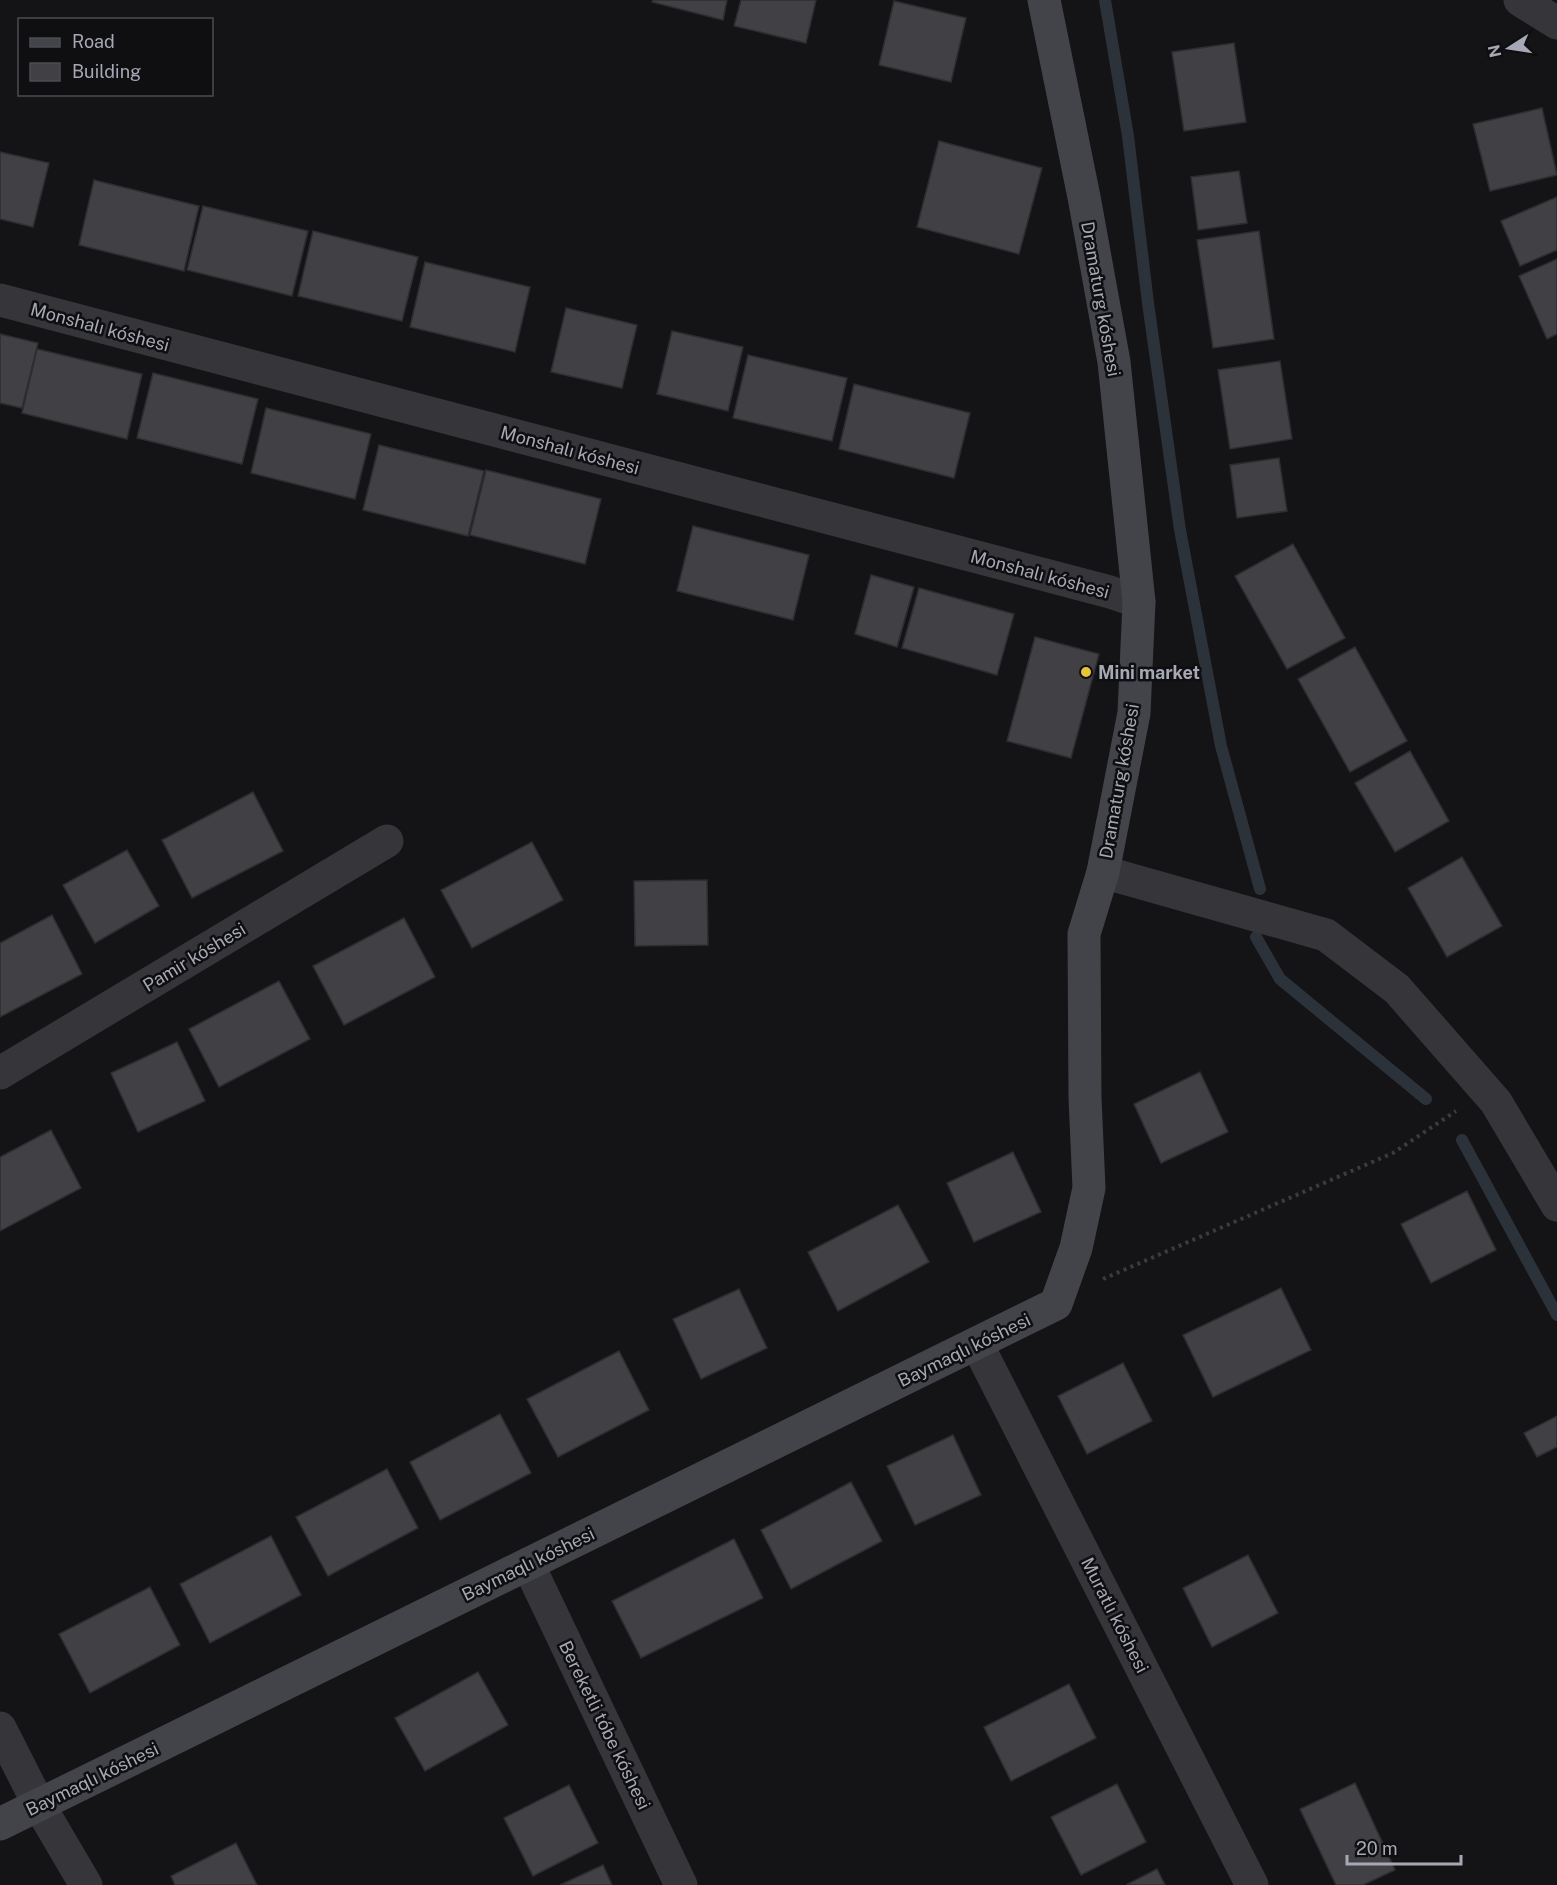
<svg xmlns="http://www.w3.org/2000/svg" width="1557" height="1885" viewBox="0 0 1557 1885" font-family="'Public Sans',sans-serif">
<rect width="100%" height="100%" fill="#141315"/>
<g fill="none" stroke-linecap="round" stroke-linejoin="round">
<!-- stream -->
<g stroke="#2c323a" stroke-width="12">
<polyline points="1105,0 1128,136 1148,303 1180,530 1221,746 1260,889"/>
<polyline points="1256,937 1280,979 1426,1099"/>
<polyline points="1462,1140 1557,1315"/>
</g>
</g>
<!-- building -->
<g fill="#404045" stroke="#2e2e31" stroke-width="1.5">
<polygon points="653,0 727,0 723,20 652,2"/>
<polygon points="741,0 816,0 806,43 734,26"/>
<polygon points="894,1 966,18 951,82 879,65"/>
<polygon points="1234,43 1246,122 1184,131 1172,52"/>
<polygon points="1542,108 1557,175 1490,191 1473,124"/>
<polygon points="939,141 1042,168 1019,254 917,227"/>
<polygon points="0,152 49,163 33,227 0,219"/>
<polygon points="1239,171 1247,223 1198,230 1191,177"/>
<polygon points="94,180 199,206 184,271 79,245"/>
<polygon points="1557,197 1557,250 1520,266 1501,221"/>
<polygon points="203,206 308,231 292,296 187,270"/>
<polygon points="313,231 418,257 402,321 298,296"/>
<polygon points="1259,231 1274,339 1213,348 1197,240"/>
<polygon points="1557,259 1557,334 1547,339 1519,276"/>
<polygon points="425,262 530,287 515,352 410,327"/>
<polygon points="566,308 637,325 622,388 551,372"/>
<polygon points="672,331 743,347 728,411 657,394"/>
<polygon points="0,334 38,343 22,408 0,403"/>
<polygon points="37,349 142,374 127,439 22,413"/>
<polygon points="748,355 847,378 832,441 733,418"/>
<polygon points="1280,361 1292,439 1230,449 1218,370"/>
<polygon points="153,373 258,399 242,464 137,438"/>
<polygon points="854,384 970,413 954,478 839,449"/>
<polygon points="266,408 371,434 355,499 251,473"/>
<polygon points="379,445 484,471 468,536 363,510"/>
<polygon points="1279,458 1287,511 1237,518 1230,465"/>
<polygon points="486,470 601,499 585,564 470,535"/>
<polygon points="693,526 809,555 793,620 677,591"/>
<polygon points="1293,544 1345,638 1287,669 1235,576"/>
<polygon points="871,575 914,587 897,647 855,634"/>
<polygon points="919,588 1014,614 997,675 902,648"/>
<polygon points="1035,637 1099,654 1071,758 1007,741"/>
<polygon points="1355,647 1407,741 1350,772 1298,679"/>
<polygon points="1410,751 1449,821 1395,852 1355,783"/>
<polygon points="253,792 283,851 192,898 162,840"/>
<polygon points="532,842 563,900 472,948 441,890"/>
<polygon points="127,850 159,906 95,943 63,885"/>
<polygon points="1462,857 1502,926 1447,957 1408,888"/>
<polygon points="707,880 708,945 635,946 634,881"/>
<polygon points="52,915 82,974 0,1017 0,943"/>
<polygon points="404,918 435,977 344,1025 313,966"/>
<polygon points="279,981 310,1039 219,1087 189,1029"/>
<polygon points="177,1042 205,1101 138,1132 111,1073"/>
<polygon points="1200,1072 1228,1132 1161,1163 1134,1104"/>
<polygon points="51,1130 81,1188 0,1231 0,1157"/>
<polygon points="1013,1152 1041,1212 974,1242 947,1183"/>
<polygon points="1467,1191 1496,1250 1431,1283 1401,1224"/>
<polygon points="898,1205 929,1262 838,1311 808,1252"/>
<polygon points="1281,1288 1311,1350 1213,1397 1183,1335"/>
<polygon points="739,1289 767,1348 701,1379 673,1319"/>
<polygon points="619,1351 649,1410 558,1457 527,1399"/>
<polygon points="1123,1363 1152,1421 1087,1454 1058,1396"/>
<polygon points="500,1414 531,1473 440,1520 410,1462"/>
<polygon points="1557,1416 1557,1447 1537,1457 1524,1433"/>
<polygon points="953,1435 981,1495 915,1525 887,1466"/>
<polygon points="387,1469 418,1528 328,1576 296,1517"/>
<polygon points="851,1482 882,1541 791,1589 761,1530"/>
<polygon points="271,1536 301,1595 210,1643 180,1584"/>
<polygon points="734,1539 763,1598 641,1658 612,1601"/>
<polygon points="1248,1555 1278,1613 1212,1647 1183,1588"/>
<polygon points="150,1587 180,1645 90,1693 59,1634"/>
<polygon points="478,1672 508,1725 425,1771 395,1718"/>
<polygon points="1069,1684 1096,1738 1011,1781 984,1727"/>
<polygon points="1355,1783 1395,1870 1363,1885 1336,1885 1300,1809"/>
<polygon points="1117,1784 1146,1842 1081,1875 1051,1817"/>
<polygon points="569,1785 598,1843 533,1876 504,1818"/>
<polygon points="236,1843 257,1885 175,1885 171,1876"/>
<polygon points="603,1865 612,1885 560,1885"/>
<polygon points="1157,1869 1165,1885 1126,1885"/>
</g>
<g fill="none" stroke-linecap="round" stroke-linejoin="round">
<!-- path -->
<polyline stroke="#3b3c41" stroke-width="4" stroke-dasharray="3 4.5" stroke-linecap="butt" points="1103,1279 1393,1153 1456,1111"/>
<!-- street -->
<g stroke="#35353a" stroke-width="33">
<polyline points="1520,0 1557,23"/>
<polyline points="0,300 1110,592 1139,602"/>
<polyline points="1103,872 1326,935 1397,989 1496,1102 1557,1205"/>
<polyline points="0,1073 387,841"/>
<polyline points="977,1344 1252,1885"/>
<polyline points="528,1564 681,1885"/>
<polyline points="0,1728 39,1805 86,1885"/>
</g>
<!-- secondary -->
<polyline stroke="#43444a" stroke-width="33" points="0,1824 1056,1304 1076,1248 1089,1188 1085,1098 1084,934 1103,872 1134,713 1139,602 1114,362 1084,197 1044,0"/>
</g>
<!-- markers -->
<circle fill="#e7c539" stroke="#0f0e10" stroke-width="2" cx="1086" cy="672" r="6"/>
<g text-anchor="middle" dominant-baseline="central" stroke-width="5" stroke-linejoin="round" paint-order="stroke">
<!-- street labels -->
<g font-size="18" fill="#a6a8b5" stroke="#0f0e10">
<text transform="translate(1101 299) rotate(80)">Dramaturg kóshesi</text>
<text transform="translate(100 327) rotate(15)">Monshalı kóshesi</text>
<text transform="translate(570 450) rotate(15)">Monshalı kóshesi</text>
<text transform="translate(1040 574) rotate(15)">Monshalı kóshesi</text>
<text transform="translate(1119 781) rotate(-80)">Dramaturg kóshesi</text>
<text transform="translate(194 957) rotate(-31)">Pamir kóshesi</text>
<text transform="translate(964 1350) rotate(-26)">Baymaqlı kóshesi</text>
<text transform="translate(528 1564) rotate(-26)">Baymaqlı kóshesi</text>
<text transform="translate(1115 1615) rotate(63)">Muratlı kóshesi</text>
<text transform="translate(605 1725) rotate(64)">Bereketli tóbe kóshesi</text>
<text transform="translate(92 1779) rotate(-26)">Baymaqlı kóshesi</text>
</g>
<!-- poi labels -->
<g font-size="18" font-weight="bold" fill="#a6a8b5" stroke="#0f0e10" text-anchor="start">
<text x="1098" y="672">Mini market</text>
</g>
</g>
<!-- legend -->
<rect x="18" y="18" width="195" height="78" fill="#0f0e10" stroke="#4b4c52" stroke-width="1.5"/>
<rect x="30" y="38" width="30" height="9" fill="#43444a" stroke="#4b4c52" stroke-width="1.5"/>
<text x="72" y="48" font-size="18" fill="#a6a8b5">Road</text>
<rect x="30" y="63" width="30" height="18" fill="#404045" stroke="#4b4c52" stroke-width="1.5"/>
<text x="72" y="78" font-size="18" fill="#a6a8b5">Building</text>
<!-- north arrow -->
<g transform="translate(1509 48) rotate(258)" stroke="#0f0e10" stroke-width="4.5" paint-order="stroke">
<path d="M0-4.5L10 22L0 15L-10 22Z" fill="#a6a8b5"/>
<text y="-9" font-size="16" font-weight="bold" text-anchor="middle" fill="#a6a8b5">N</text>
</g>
<!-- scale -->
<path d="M1347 1855v9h114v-9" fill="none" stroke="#a6a8b5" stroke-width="3"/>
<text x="1356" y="1855" font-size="18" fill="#a6a8b5" stroke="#0f0e10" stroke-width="4.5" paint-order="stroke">20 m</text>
</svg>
